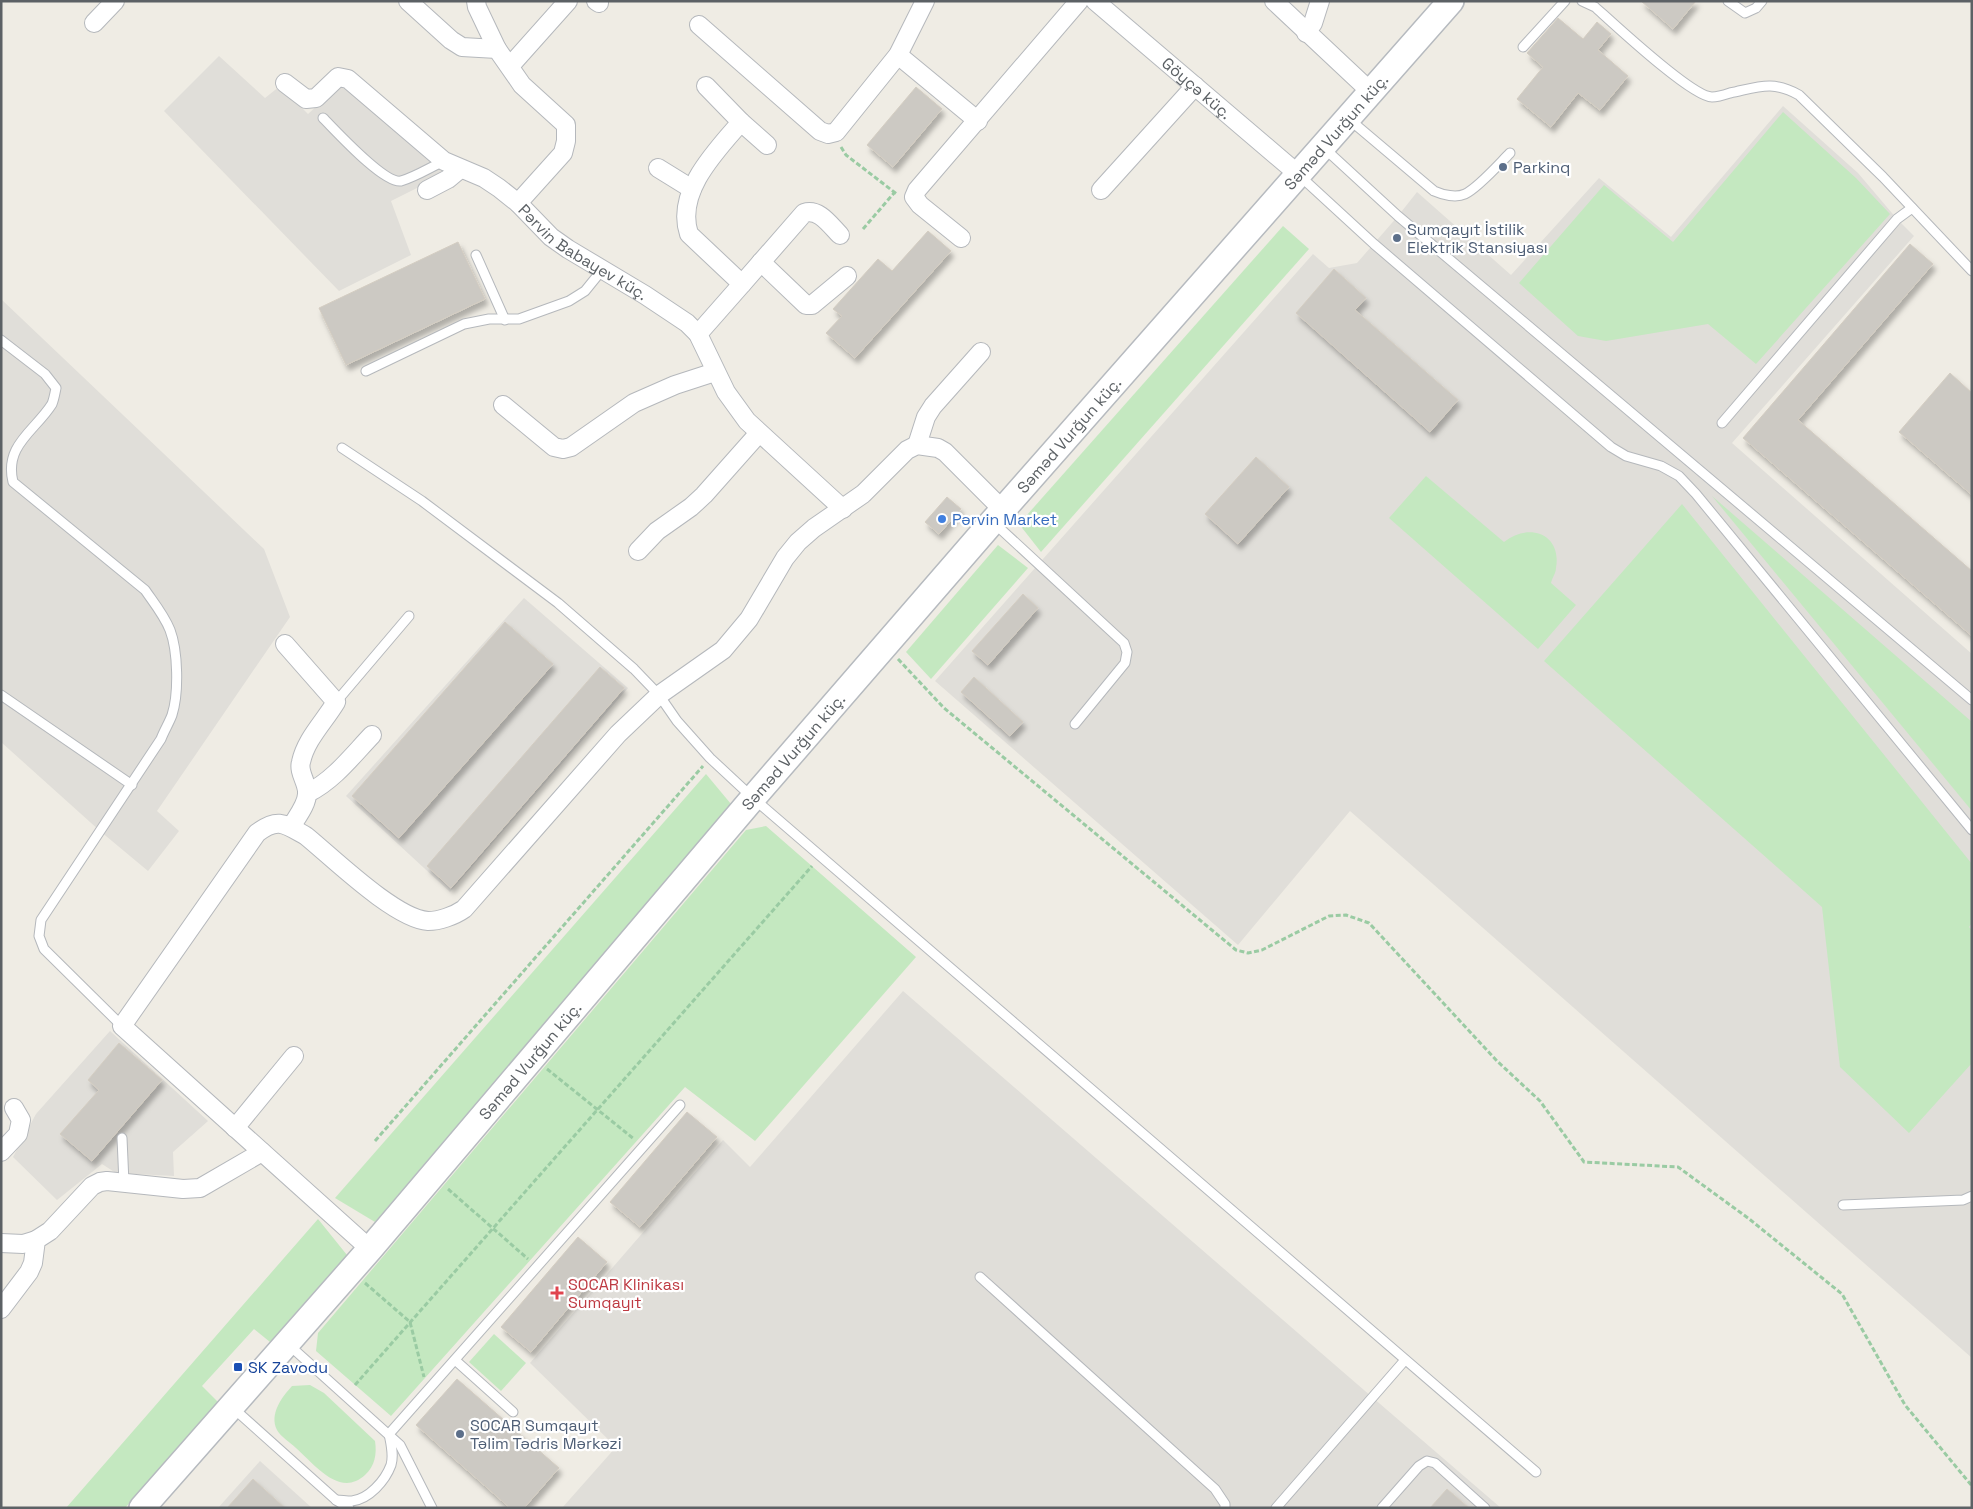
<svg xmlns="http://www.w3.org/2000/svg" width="1973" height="1509" viewBox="0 0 1973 1509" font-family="'Space Grotesk',sans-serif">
<defs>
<filter id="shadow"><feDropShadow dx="3" dy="5.5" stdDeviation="2.5" flood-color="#0004"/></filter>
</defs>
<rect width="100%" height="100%" fill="#efece4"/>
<!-- industrial -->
<g fill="#e0ded9">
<polygon points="219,56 265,98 280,86 308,114 341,84 433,159 443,175 391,201 411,255 339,291 164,111"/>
<polygon points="1783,106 1858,173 1897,219 1914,236 1732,443 1972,654 1972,1358 1350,811 1238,945 935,681 1313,254 1329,268 1357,263 1398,216 1417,192 1511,275 1599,178 1671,237"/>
<polygon points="1,299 264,549 290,617 157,811 179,831 148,871 100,831 1,742"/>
<polygon points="524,598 628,688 450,892 346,796"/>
<polygon points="903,991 1372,1397 1501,1508 562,1508 616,1447 530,1363 723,1140 750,1167"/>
<polygon points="110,1031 208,1121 173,1152 174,1176 116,1173 102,1164 57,1200 13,1157 36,1114"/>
<polygon points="260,1461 312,1508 218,1508"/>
</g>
<!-- green -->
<g fill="#c4e8c0">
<polygon points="1783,112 1856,178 1890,214 1756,364 1708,324 1606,341 1578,336 1519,283 1604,185 1673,242"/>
<polygon points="1283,226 1309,249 1041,552 1019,524"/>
<path d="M1426,476l78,66c25,-20 58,-8 52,26 0,5 -4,10 -5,15l25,22 -38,44 -149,-131z"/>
<polygon points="1712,496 1972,722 1972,811"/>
<polygon points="1682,504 1972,864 1972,923 1969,927 1972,930 1972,1063 1909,1133 1840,1067 1822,907 1544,661"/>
<polygon points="998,545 1028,568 931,679 906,652"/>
<polygon points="706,774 731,804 375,1222 335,1198"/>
<polygon points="766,826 916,957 755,1141 685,1087 391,1416 316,1351 318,1333 746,830"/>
<polygon points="318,1219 347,1255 270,1342 254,1329 202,1386 218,1402 125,1508 66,1508"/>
<polygon points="494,1334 526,1363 501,1391 469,1362"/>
<path d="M310,1385l14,8 51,48c2,13 0,25 -10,34 -25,23 -50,-10 -69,-27 -5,-5 -16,-12 -19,-18 -8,-16 5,-33 15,-44z"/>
</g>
<!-- building -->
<g fill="#ccc9c3" stroke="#d4cdc2" filter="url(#shadow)">
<polygon points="1641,1 1696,1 1673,29"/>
<polygon points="1558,18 1583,39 1597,22 1611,34 1598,50 1628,76 1600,110 1578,93 1551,127 1517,99 1543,67 1527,53"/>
<polygon points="916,87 942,109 893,167 867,145"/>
<polygon points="928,231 951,251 855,358 826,333 842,316 833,309 878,259 892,271"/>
<polygon points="458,242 485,299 346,365 319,308"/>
<polygon points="1910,244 1933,264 1798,420 1972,571 1972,636 1743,438"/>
<polygon points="1334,269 1366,298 1355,310 1458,400 1430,432 1296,313"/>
<polygon points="1950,373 1972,393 1972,495 1899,432"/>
<polygon points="1256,457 1289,487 1238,544 1205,514"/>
<polygon points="947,497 961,509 939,534 925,522"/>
<polygon points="1023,594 1038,608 988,665 972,651"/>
<polygon points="505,622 553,664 399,838 352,796"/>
<polygon points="600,667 624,688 451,888 427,866"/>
<polygon points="974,677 1023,722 1010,736 961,692"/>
<polygon points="119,1043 162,1080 92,1161 60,1134 99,1090 88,1080"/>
<polygon points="687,1112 717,1137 640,1227 610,1202"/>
<polygon points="578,1237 607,1262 531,1352 501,1327"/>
<polygon points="457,1379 559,1468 524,1508 510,1508 416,1425"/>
<polygon points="253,1479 285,1508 227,1508"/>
<polygon points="1447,1489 1469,1508 1430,1508"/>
</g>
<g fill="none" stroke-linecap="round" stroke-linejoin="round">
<defs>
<g id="lane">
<path d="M1582,1l13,6c19,17 97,90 117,90 5,0 12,-2 18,-4 29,-6 42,-13 69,2l84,82 89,94"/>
<polyline points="1728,1 1745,13 1756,8 1762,1"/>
<polyline points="1523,47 1565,1"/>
<path d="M323,118c13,13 61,66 78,63 14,-4 30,-14 43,-20"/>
<path d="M1350,120l84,71c9,4 22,7 31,3 13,-6 34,-30 45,-41"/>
<polyline points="1323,147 1398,216 1972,700"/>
<polyline points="1300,176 1374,244 1611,447 1626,456 1661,466 1679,476 1696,494 1972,830"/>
<polyline points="476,255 505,320"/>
<path d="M1,340l44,34 11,14c-1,5 -2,11 -4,16 -17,27 -48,41 -39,78l132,108c9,13 19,25 25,40 8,21 9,63 2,85 -3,8 -8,16 -11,24l-120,181 -2,16 5,13 78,77"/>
<polyline points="366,371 464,324 489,319 519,319 569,301 585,291 602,270"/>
<polyline points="1722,423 1897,219 1912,208"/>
<polyline points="342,448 422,501 558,603 634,669 659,695 677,721 710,758 753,798 1536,1472"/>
<polyline points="993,522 1124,643 1127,652 1125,663 1075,724"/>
<polyline points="1,695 132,785"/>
<polyline points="336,702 409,616"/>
<polyline points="122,1138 124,1183"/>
<polyline points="1843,1205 1963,1200 1972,1196"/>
<polyline points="980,1277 1215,1489 1225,1504 1225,1508"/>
<polyline points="289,1345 400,1445 432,1508"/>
<polyline points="455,1360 513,1412"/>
<polyline points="232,1407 336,1500 349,1508"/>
<path d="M336,1500c5,0 10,1 16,1 17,-2 33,-20 39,-36 3,-10 0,-21 -2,-31l291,-329"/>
<polyline points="1276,1508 1405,1360"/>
<polyline points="1382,1508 1419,1466 1427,1461 1435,1463 1485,1508"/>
</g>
<g id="street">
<polyline points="408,1 451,40 462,47 497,49 522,85 566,125 566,141 563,153 518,203"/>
<polyline points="476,1 477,7 497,49"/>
<polyline points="596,1 599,3"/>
<path id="s1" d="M1095,1l203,173"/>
<polyline points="1274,1 1371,92"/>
<polyline points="94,23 115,1"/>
<polyline points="699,25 820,131 828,134 836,132 898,55 925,1"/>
<polyline points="1306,33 1313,23 1320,1"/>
<polyline points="898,55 978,121"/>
<polyline points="510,66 568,1"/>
<path id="s2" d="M285,83l21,16 10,-1 22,-21 10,2 96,82 40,17 15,10 19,15 33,34 17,12 77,46 42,28 11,11 28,58 21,29 96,88"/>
<polyline points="741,122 767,145"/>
<polyline points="658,168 692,189"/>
<polyline points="427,190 448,179 460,169"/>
<polyline points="1101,190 1195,86"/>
<polyline points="961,238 920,205 914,197 917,190 1079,1"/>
<polyline points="761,262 806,305 812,305 847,276"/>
<path d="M742,284l62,-71c15,-5 26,12 36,22"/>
<path d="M698,334l44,-50 -53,-50c-14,-42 27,-83 52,-112l-35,-36"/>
<polyline points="503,405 554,447 563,449 571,447 634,403 675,385 715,372"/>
<polyline points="917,445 926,417 933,406 981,352"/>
<polyline points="638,551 657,531 691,507 704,495 759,433"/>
<path d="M285,644l51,58c-12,20 -30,37 -35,60 -3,10 6,20 6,30 1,12 -11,26 -16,35"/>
<path d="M308,793c26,-13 44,-37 64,-58"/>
<polyline points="235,1128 294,1056"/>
<polyline points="1,1152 18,1134 21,1120 14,1108"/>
<polyline points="1,1243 23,1244 36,1240"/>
<path d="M370,1249l-248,-223 135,-193c21,-16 28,-9 49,3 26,21 89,83 122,85 11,0 26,-5 36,-12l154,-175 41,-39 64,-45 26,-31 36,-61 13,-16 16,-14 49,-34 44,-44 10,-5 21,3 7,4 58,58"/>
<polyline points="1,1309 29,1272 33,1263 36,1240 50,1231 92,1186 100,1182 107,1181 183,1189 200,1188 262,1152"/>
</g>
<g id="secondary">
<path id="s3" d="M142,1508l228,-259 383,-451 240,-277 458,-520"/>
</g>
</defs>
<!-- lane casing -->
<use href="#lane" stroke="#b5b8bc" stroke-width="11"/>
<!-- street casing -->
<use href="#street" stroke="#b5b8bc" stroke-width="20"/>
<!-- secondary casing -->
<use href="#secondary" stroke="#b6babf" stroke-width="28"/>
<!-- path -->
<g stroke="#9acba3" stroke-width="3" stroke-dasharray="5 2.5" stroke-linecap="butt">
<polyline points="841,147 846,155 898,195"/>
<polyline points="863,229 894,193"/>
<polyline points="898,659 944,708 1236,950 1248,953 1262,950 1329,916 1346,915 1369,923 1497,1061 1540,1101 1584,1162 1678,1167 1748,1218 1842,1294 1905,1405 1972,1486"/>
<polyline points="547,1069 634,1139"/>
<polyline points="375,1141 703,766"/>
<polyline points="448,1189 528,1259"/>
<polyline points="365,1283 410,1322 424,1377"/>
<polyline points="355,1385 812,866"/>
</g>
<!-- lane -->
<use href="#lane" stroke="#fff" stroke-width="9"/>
<!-- street -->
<use href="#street" stroke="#fff" stroke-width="18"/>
<!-- secondary -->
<use href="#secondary" stroke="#fff" stroke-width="25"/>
</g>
<!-- markers -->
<g fill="#5c6f8a" stroke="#fff" stroke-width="2">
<circle cx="1503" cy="167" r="5"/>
<circle cx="1397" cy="238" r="5"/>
<circle cx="460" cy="1434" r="5"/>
</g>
<circle fill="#3f7fe0" stroke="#fff" stroke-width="2" cx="942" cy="519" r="5"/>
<path fill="#e0444e" stroke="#fff" stroke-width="2" d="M554.5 1285.5h5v5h5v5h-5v5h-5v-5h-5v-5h5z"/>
<rect fill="#1a4fb4" stroke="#fff" stroke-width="2" x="233" y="1362" width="10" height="10" rx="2.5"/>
<g text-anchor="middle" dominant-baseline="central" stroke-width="4.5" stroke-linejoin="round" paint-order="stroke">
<!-- street labels -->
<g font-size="16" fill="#5c6165" stroke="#fff">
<text stroke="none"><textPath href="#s1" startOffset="134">Göyçə küç.</textPath></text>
<text stroke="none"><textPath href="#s3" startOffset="1822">Səməd Vurğun küç.</textPath></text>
<text stroke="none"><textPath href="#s2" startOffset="371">Pərvin Babayev küç.</textPath></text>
<text stroke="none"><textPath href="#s3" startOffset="1418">Səməd Vurğun küç.</textPath></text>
<text stroke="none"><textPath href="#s3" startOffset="998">Səməd Vurğun küç.</textPath></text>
<text stroke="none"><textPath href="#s3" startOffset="592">Səməd Vurğun küç.</textPath></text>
</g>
<!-- service labels -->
<g font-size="16" fill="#4e5e75" stroke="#fff" text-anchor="start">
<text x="1513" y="167">Parkinq</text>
<text x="1407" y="229">Sumqayıt İstilik<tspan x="1407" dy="18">Elektrik Stansiyası</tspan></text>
<text x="470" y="1425">SOCAR Sumqayıt<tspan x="470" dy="18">Təlim Tədris Mərkəzi</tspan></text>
</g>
<!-- shop labels -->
<g font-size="16" fill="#366cbe" stroke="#fff" text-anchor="start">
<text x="952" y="519">Pərvin Market</text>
</g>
<!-- health labels -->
<g font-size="16" fill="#be3a42" stroke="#fff" text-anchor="start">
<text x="568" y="1284">SOCAR Klinikası<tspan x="568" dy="18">Sumqayıt</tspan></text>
</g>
<!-- transit labels -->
<g font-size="16" fill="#164399" stroke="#fff" text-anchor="start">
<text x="248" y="1367">SK Zavodu</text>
</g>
</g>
<!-- border -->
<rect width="1973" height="1509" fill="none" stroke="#5c6165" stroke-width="5"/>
</svg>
